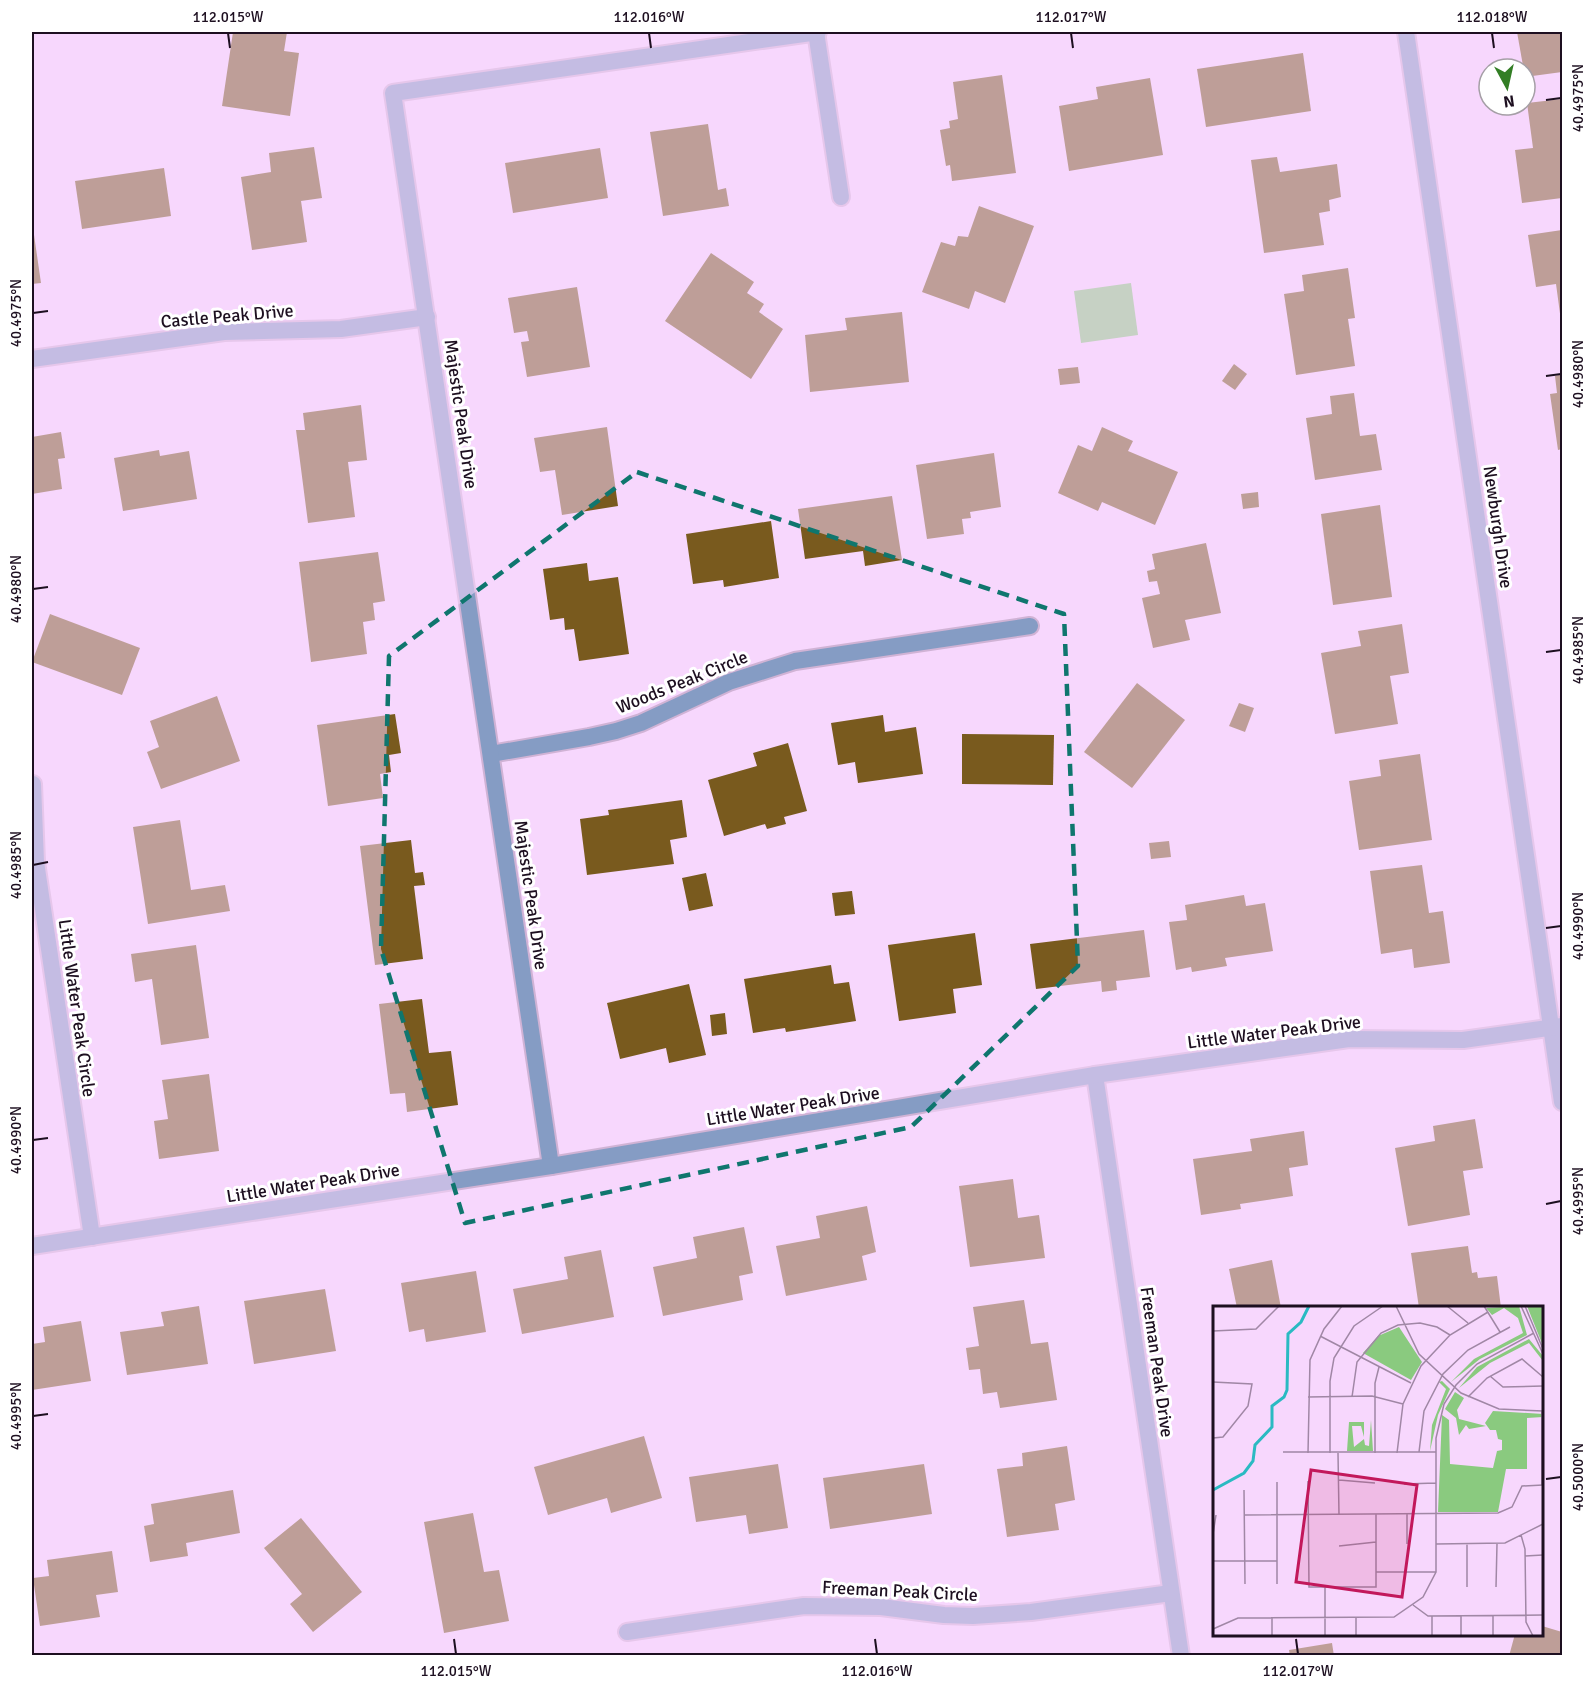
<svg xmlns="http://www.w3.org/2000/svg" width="1594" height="1687" viewBox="0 0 1594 1687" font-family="Signika,sans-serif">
<rect width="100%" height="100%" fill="#f7d7fd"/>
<!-- green -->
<polygon fill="#8aca7f" points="1131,283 1138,335 1081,343 1074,291"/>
<!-- building -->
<g fill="#795a1e">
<polygon points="233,32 287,32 284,51 299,53 290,116 222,106"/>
<polygon points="1517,32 1562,32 1562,72 1525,77"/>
<polygon points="1303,53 1311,111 1206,127 1197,69"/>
<polygon points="1002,75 1016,173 952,181 950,165 946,166 940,130 950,128 949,121 958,119 953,82"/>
<polygon points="1150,78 1163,155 1069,171 1059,106 1098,99 1096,87"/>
<polygon points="1562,99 1562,180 1560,180 1562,198 1522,203 1515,150 1533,148 1527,103"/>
<polygon points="708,124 718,190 726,188 729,206 663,216 650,132"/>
<polygon points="314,147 322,198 301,201 307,242 252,250 241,177 271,172 269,153"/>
<polygon points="600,148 608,198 513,213 505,163"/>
<polygon points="1277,157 1280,172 1337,164 1341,197 1329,200 1330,211 1319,213 1324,245 1264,253 1251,160"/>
<polygon points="164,168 171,216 82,229 75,181"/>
<polygon points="979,206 1034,226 1005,303 975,291 969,309 922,292 941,242 955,246 958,236 968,237"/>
<polygon points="32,221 41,283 32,284"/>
<polygon points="1562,230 1562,320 1561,321 1556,284 1536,287 1528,235"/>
<polygon points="711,253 754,282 747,293 764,304 759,312 783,329 751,379 665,321"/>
<polygon points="1348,268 1355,318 1348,319 1355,366 1296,375 1284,294 1304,291 1302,275"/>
<polygon points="577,287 590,367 527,377 521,342 529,341 527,331 514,333 508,298"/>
<polygon points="902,312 909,382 810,392 805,335 847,330 845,318"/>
<polygon points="1234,364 1247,374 1235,390 1222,381"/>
<polygon points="1078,367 1080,383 1060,385 1058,369"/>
<polygon points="1562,374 1562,449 1558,450 1550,394 1557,393 1555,376"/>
<polygon points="1354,393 1360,436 1376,434 1382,470 1315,480 1306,418 1332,414 1330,396"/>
<polygon points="361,405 367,460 348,462 355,517 308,523 296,430 305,430 303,413"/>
<polygon points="607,427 618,506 562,515 555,470 540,472 534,438"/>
<polygon points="1102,427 1133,441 1128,451 1178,472 1155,525 1102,502 1098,511 1058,493 1078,445 1092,451"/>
<polygon points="61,432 65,458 58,459 62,489 32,494 32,437"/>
<polygon points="159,450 160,456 189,451 197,499 123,511 114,458"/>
<polygon points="994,453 1001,507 970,512 971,518 962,519 964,534 927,539 916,465"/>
<polygon points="1258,492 1259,507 1243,509 1241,494"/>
<polygon points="892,496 902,560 865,566 863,551 805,559 798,509"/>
<polygon points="1380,505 1392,597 1333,605 1321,514"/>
<polygon points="771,521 779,578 724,587 723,580 693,584 686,534"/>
<polygon points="1206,543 1221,613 1185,620 1190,640 1153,648 1142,598 1160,594 1157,581 1149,582 1147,571 1155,569 1152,554"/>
<polygon points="378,552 385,601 373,603 375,620 363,622 367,654 311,662 299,562"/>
<polygon points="587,563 589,581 618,577 629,654 579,661 574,629 565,630 564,618 550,620 543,569"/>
<polygon points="50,614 140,648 122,695 32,662"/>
<polygon points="1402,624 1409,673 1390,676 1398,724 1335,734 1321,653 1361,646 1358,631"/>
<polygon points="1137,683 1185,720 1132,788 1084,752"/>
<polygon points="217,696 240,761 161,789 147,752 159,747 150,721"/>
<polygon points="1239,703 1254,708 1245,732 1229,726"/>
<polygon points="395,714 401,753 389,755 391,772 380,774 383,798 328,806 317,725"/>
<polygon points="883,715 885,732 916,727 923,774 858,783 855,762 838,765 831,723"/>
<polygon points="962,734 1054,735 1053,785 962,784"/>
<polygon points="788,743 807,811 784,817 786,824 767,829 765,824 724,836 708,780 757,766 753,753"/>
<polygon points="1420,754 1432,840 1359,850 1349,781 1381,776 1379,760"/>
<polygon points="682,800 687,837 670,840 674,864 587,875 580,819 609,815 608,810"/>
<polygon points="180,820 191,890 225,885 230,911 148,924 133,827"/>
<polygon points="411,840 415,873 423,872 425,885 414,886 423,959 375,965 360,846"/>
<polygon points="1169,841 1171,857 1151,859 1149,843"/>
<polygon points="1422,865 1429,913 1443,911 1450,963 1414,968 1412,949 1381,954 1370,871"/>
<polygon points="706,873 713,906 689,911 682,878"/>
<polygon points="852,891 855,914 835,916 832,893"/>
<polygon points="1244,895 1246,906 1265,903 1273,951 1225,958 1227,966 1192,972 1191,967 1176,970 1169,922 1187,920 1185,905"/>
<polygon points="1144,930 1150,977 1116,981 1117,990 1102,992 1101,981 1036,989 1030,944"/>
<polygon points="975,933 982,985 953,989 956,1013 899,1021 888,945"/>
<polygon points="196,945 209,1038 161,1045 152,979 135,982 131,954"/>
<polygon points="831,965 834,984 849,982 856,1021 786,1032 785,1028 753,1033 744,979"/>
<polygon points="689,984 706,1055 669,1063 666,1048 620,1059 607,1003"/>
<polygon points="422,999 429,1053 451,1051 458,1105 407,1112 405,1093 390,1094 379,1004"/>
<polygon points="725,1013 727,1034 712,1036 710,1015"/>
<polygon points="209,1074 219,1151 159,1159 154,1121 168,1119 162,1080"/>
<polygon points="1475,1119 1483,1168 1463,1171 1470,1215 1408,1226 1395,1148 1435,1141 1433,1126"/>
<polygon points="1304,1131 1308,1165 1289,1168 1293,1196 1240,1204 1241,1209 1201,1215 1193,1159 1252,1151 1250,1139"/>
<polygon points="1013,1179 1018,1218 1039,1215 1045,1258 970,1267 959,1186"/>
<polygon points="867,1206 876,1252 862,1256 867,1280 786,1296 776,1246 820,1238 816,1216"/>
<polygon points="744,1227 753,1273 739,1276 743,1300 663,1316 653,1267 697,1258 693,1237"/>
<polygon points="1468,1246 1472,1273 1477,1272 1478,1278 1497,1276 1501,1308 1419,1308 1411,1253"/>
<polygon points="601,1250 614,1317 522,1334 513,1289 568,1279 564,1257"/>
<polygon points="1272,1260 1281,1308 1237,1308 1229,1269"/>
<polygon points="476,1271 486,1332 426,1342 424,1329 409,1332 401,1283"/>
<polygon points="325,1289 336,1351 254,1364 244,1301"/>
<polygon points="1024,1300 1031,1344 1048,1342 1057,1400 1000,1408 997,1392 983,1394 980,1369 969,1370 966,1348 979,1346 973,1307"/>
<polygon points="199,1306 208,1364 127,1375 120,1332 164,1326 161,1312"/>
<polygon points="81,1321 91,1381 32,1390 32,1344 45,1342 43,1327"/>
<polygon points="644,1436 662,1498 611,1513 607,1498 548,1515 534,1467"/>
<polygon points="1067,1446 1075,1500 1055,1504 1059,1530 1007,1537 997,1469 1023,1466 1022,1453"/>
<polygon points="778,1464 788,1528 749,1534 746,1515 696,1522 689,1477"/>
<polygon points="924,1464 932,1514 830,1529 823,1478"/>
<polygon points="233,1490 240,1533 186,1543 188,1556 150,1562 144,1526 154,1524 151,1504"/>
<polygon points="473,1513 484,1572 499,1570 509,1621 444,1633 424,1522"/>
<polygon points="301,1518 362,1592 313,1632 290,1604 302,1594 264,1548"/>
<polygon points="112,1551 118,1592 96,1595 100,1617 40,1626 33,1578 49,1576 47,1560"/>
<polygon points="1542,1626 1562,1632 1562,1656 1509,1656 1515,1634 1542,1634"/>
<polygon points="1332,1643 1334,1656 1290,1656 1289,1650"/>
</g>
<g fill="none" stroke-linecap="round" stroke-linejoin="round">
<defs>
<g id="minor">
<polyline points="816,32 841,197"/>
<polyline points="1406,32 1562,1102"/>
<polyline points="32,359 224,332 341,329 427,317"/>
<polyline points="491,754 589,737 616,731 641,723 729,682 795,661 1030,626"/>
<polyline points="33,784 36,862 92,1237"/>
<polyline points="1095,1075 1181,1656"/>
<polyline points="551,1166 393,93 818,32"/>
<polyline points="32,1246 551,1166 1095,1075 1349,1039 1463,1040 1562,1026"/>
<polyline points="627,1632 804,1606 881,1607 944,1615 973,1616 1031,1612 1171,1593"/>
</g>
</defs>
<!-- minor casing -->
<use href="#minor" stroke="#d0b3d5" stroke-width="20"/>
<!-- minor -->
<use href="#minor" stroke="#859cc4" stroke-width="16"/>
</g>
<!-- marked area -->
<path d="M0 0H1594V1687H0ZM637,472l427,142 14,352 -167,161 -446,96 -84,-274 8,-293z" fill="#f7d7fd" fill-opacity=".55" fill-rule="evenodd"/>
<path fill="none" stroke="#0f766e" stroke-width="4.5" stroke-dasharray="12 8" stroke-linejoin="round" d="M637,472l427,142 14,352 -167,161 -446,96 -84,-274 8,-293z"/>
<!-- ticks -->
<path fill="none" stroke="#1d0f20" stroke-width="2" d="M228,33l2,15M649,33l2,15M1071,33l2,15M1492,33l2,15M1546,100l15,-2M33,313l15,-2M1546,376l15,-2M33,589l15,-2M1546,652l15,-2M33,865l15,-3M1546,928l15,-2M33,1140l15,-2M1546,1204l15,-3M33,1416l15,-2M1546,1479l15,-2M454,1639l2,15M875,1639l2,15M1296,1639l2,15"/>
<g text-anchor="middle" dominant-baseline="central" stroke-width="6" stroke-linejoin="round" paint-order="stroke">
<!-- street labels -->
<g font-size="18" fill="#1d0f20" stroke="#fff">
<text transform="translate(227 316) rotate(-5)">Castle Peak Drive</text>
<text transform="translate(461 414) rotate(82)">Majestic Peak Drive</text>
<text transform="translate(1498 527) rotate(82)">Newburgh Drive</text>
<text transform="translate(682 682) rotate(-22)">Woods Peak Circle</text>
<text transform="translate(531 895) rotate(82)">Majestic Peak Drive</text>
<text transform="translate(77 1008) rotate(82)">Little Water Peak Circle</text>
<text transform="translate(1274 1032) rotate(-7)">Little Water Peak Drive</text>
<text transform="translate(793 1106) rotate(-9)">Little Water Peak Drive</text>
<text transform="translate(313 1183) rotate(-9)">Little Water Peak Drive</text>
<text transform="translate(1157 1362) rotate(82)">Freeman Peak Drive</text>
<text transform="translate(900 1591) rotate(3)">Freeman Peak Circle</text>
</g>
</g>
<!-- overview -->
<g transform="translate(1213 1306)">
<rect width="330" height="330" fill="#f7d7fd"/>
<path d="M306,0l8,29 -47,24 -29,23 23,-23 49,-26 -5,-15 -14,-10 -12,7 -6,-7zM314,0h16v40zM186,21l23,35 -11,18 -48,-27 15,-17zM316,33l14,17v5l-14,-18 -39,20 -31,25 18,-21zM229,75l8,8 -12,26 -8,36 2,-26 14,-36 -7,-7zM242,86l9,6 -7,12 2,9 27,7 -17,3 -3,-4 -7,10 -3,-17 -11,-9zM280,105l50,3v3l-16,1v51h-21l-8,43h-60l4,-97 7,5 1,44 43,4 4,-17 5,-1v-10l-4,-1 -2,-9h-6l-5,-7zM158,114l2,31h-26l2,-29h15v15l-3,-11h-9l2,21 10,-8 1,6 4,1z" fill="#8aca7f"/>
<path fill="none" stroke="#2abac2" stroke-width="3" d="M0,184l31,-17 9,-12 2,-16 17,-18v-21l12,-9 3,-7 1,-56 13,-12 8,-16"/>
<path fill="none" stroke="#a087a5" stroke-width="1.5" d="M183,0l23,48 42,39 38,16 44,2M234,0l21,17M271,0l16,26M308,0l22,48M312,0l18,43M0,25l43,-2 23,-23M107,30l91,47M277,70l13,11 40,-1M0,76l39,2 -4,22 -25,31 -10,1M95,91l64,-1 31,8M139,91l5,-35 24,-29 17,-8 22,-2 17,4 13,8M255,91l19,-19 35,-19 21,18M329,105v74M70,146h153M206,146l5,-41 19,-37 25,-24 42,-23M95,147l2,-93 14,-31 18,-23M117,147v-72l4,-23 20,-32 29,-20M125,147l1,62M162,147v-70l4,-16M184,147l6,-49 18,-38 29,-31 38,-23M126,174l36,3M95,175l1,106h67v-73M64,176v102M191,178l32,-1M31,184l1,94M32,209l253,-2 14,-6 10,-21 21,-1M0,228l3,-19M308,229l4,14 1,73 7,14M194,238v-30M223,238l69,-1 38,-19M126,240l37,-4M312,250l18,-1M0,255h64M163,266h60M112,281v49M254,281v-43M283,281l1,-43M200,299l15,11 115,-1M219,310v20M248,310v20M280,310v20M59,311v19M0,323l25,-11 156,-1 29,-20 13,-25v-134l8,-34 12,-19 21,-21 57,-31M143,330v-19"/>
<path fill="#c2185b" fill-opacity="0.15" stroke="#c2185b" stroke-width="3" d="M98,164l106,15 -15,112 -106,-15z"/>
<rect width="330" height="330" fill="none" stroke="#1d0f20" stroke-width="3"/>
</g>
<!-- border -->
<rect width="1594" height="1687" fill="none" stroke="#ffffff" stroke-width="66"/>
<!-- north arrow -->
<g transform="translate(1507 87) rotate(172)"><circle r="28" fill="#ffffff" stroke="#a59fa6" stroke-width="1.5"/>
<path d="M0-4.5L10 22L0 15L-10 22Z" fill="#337e25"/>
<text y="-9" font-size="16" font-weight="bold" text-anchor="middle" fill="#1d0f20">N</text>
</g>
<rect x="33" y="33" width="1528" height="1621" fill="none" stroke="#1d0f20" stroke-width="2"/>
<g font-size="15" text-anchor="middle" fill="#1d0f20">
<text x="228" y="22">112.015°W</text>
<text x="649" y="22">112.016°W</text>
<text x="1071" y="22">112.017°W</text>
<text x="1492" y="22">112.018°W</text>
<text transform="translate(1578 98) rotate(-90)" y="5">40.4975°N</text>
<text transform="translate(16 313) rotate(-90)" y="5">40.4975°N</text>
<text transform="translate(1578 374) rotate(-90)" y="5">40.4980°N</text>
<text transform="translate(16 589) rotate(-90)" y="5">40.4980°N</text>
<text transform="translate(1578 650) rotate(-90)" y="5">40.4985°N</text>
<text transform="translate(16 865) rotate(-90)" y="5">40.4985°N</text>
<text transform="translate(1578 926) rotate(-90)" y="5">40.4990°N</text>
<text transform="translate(16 1140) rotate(-90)" y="5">40.4990°N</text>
<text transform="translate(1578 1201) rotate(-90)" y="5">40.4995°N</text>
<text transform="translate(16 1416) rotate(-90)" y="5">40.4995°N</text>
<text transform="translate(1578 1477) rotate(-90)" y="5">40.5000°N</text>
<text x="456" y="1676">112.015°W</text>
<text x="877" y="1676">112.016°W</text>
<text x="1298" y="1676">112.017°W</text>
</g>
</svg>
